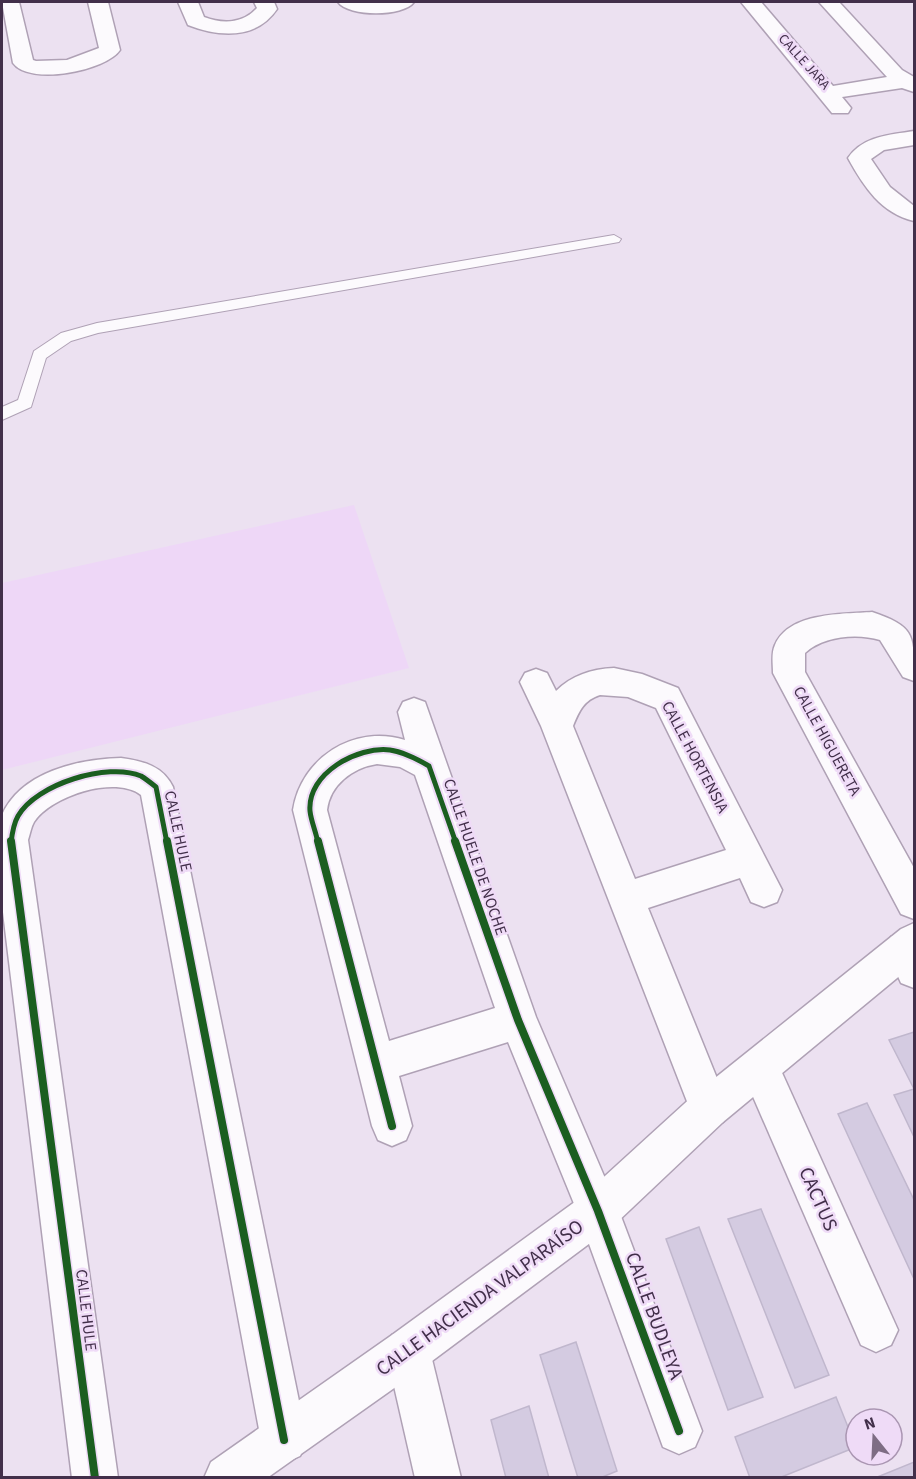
<svg xmlns="http://www.w3.org/2000/svg" width="916" height="1479" viewBox="0 0 916 1479" font-family="'Source Sans 3',sans-serif">
<rect width="100%" height="100%" fill="#ece1f1"/>
<!-- built -->
<polygon fill="#eed7f7" points="354,505 409,668 2,770 2,583"/>
<!-- building -->
<g fill="#d4cbe1" stroke="#c0b7cd" stroke-width="1.5">
<polygon points="914,1032 914,1089 889,1040"/>
<polygon points="914,1089 914,1137 894,1095"/>
<polygon points="867,1103 914,1200 914,1279 838,1114"/>
<polygon points="761,1209 829,1375 795,1388 728,1219"/>
<polygon points="699,1227 763,1397 728,1410 666,1239"/>
<polygon points="576,1342 617,1471 600,1478 578,1478 540,1355"/>
<polygon points="836,1397 856,1447 779,1478 750,1478 735,1437"/>
<polygon points="529,1406 549,1478 506,1478 491,1420"/>
<polygon points="914,1462 914,1478 875,1478"/>
</g>
<g fill="none" stroke-linecap="round" stroke-linejoin="round">
<defs>
<polygon id="service" points="614,235 621,239 619,242 98,333 71,341 46,358 31,407 2,420 2,407 18,400 34,351 61,333 97,323"/>
<g id="minor">
<path d="M2,2h17l14,58 3,1 31,-1 32,-12 -11,-46h20l12,48c-14,21 -91,36 -107,13z"/>
<path d="M178,2h20l6,15c18,7 39,7 53,-9l-3,-6h20l3,7c-21,31 -58,28 -89,16z"/>
<path d="M338,2h76c-11,15 -65,15 -76,0z"/>
<polygon points="741,2 761,2 833,86 887,77 819,2 839,2 902,70 914,77 914,92 902,88 842,97 851,108 848,113 832,113"/>
<path d="M914,131v14l-30,5 -13,9 19,28 24,19v15c-33,-8 -50,-34 -66,-63 15,-22 41,-23 66,-27z"/>
<path d="M872,612c44,15 42,23 42,69l-11,-4 -23,-37c-23,-7 -57,-4 -75,13v19l109,196v51l-13,-5 -128,-241c0,-9 -2,-20 2,-28 14,-33 68,-31 97,-33z"/>
<path d="M614,668l28,6 36,14 104,202 -5,12 -13,5 -13,-5 -11,-24 -92,30 81,200 -6,14 -14,6 -14,-6 -154,-396 -21,-44 5,-9 11,-4 11,4 9,18c16,-16 36,-22 58,-23zM600,695l28,2 28,11 70,142 -91,29 -62,-153c6,-15 11,-26 27,-31z"/>
<path d="M414,698l11,4 111,315 83,194 83,220 -7,16 -16,7 -16,-7 -86,-236 -69,-169 -109,34 13,50 -6,14 -14,6 -14,-6 -6,-14 -79,-316c8,-52 61,-86 112,-70l-7,-28 5,-10zM377,764l23,3 15,8 80,233 -106,33 -62,-231c3,-25 25,-42 50,-46z"/>
<path d="M121,758c22,3 42,8 52,29l134,653 -7,16 -16,7 -16,-7 -7,-16 -120,-645c-26,-20 -90,1 -107,27 -3,5 -4,12 -6,18l90,638h-46l-70,-574v-89c19,-43 76,-56 119,-57z"/>
<polygon points="904,932 914,936 914,988 901,983 886,950 891,937"/>
<polygon points="760,1050 774,1055 898,1330 891,1345 876,1352 861,1345 741,1069 746,1055"/>
<polygon points="408,1329 424,1335 430,1351 461,1478 415,1478 386,1351 392,1335"/>
</g>
<polygon id="tertiary" points="914,923 914,964 723,1122 613,1226 424,1367 267,1478 204,1478 211,1462 392,1335 583,1196 695,1094 901,929"/>
</defs>
<!-- service casing -->
<use href="#service" stroke="#afa1b5" stroke-width="2"/>
<!-- minor casing -->
<use href="#minor" stroke="#afa1b5" stroke-width="3"/>
<!-- tertiary casing -->
<use href="#tertiary" stroke="#afa1b5" stroke-width="3"/>
<!-- service -->
<use href="#service" fill="#fcfafd" fill-rule="evenodd"/>
<!-- minor -->
<use href="#minor" fill="#fcfafd" fill-rule="evenodd"/>
<!-- tertiary -->
<use href="#tertiary" fill="#fcfafd" fill-rule="evenodd"/>
<defs>
<g id="cycleway-far1">
<path d="M11,843c1,-9 3,-20 7,-27 18,-32 90,-54 123,-40 5,3 10,7 15,11l11,56"/>
<path d="M318,843c-2,-11 -7,-22 -8,-32 -3,-38 48,-65 80,-61 14,2 27,9 39,16l27,77"/>
</g>
<g id="cycleway">
<polyline points="11,841 95,1478"/>
<polyline points="167,841 284,1440"/>
<polyline points="318,841 392,1126"/>
<polyline points="455,841 518,1020 598,1211 679,1431"/>
</g>
</defs>
<!-- cycleway-far1 casing -->
<use href="#cycleway-far1" stroke="#efdbf7" stroke-width="9"/>
<!-- cycleway casing -->
<use href="#cycleway" stroke="#efdbf7" stroke-width="11"/>
<!-- cycleway-far1 -->
<use href="#cycleway-far1" stroke="#1b5e20" stroke-width="5"/>
<!-- cycleway -->
<use href="#cycleway" stroke="#1b5e20" stroke-width="8"/>
</g>
<g text-anchor="middle" dominant-baseline="central" stroke-width="5" stroke-linejoin="round" paint-order="stroke">
<!-- far-street labels -->
<g font-size="14" fill="#422f4a" stroke="#efdbf7">
<text transform="translate(804 62) rotate(48)">CALLE JARA</text>
</g>
<!-- street labels -->
<g font-size="16" fill="#422f4a" stroke="#efdbf7">
<text transform="translate(827 741) rotate(61)">CALLE HIGUERETA</text>
<text transform="translate(695 757) rotate(62)">CALLE HORTENSIA</text>
<text transform="translate(178 831) rotate(78)">CALLE HULE</text>
<text transform="translate(475 857) rotate(71)">CALLE HUELE DE NOCHE</text>
<text transform="translate(86 1310) rotate(83)">CALLE HULE</text>
</g>
<!-- near-street labels -->
<g font-size="20" fill="#422f4a" stroke="#efdbf7">
<text transform="translate(818 1199) rotate(66)">CACTUS</text>
<text transform="translate(480 1298) rotate(-36)">CALLE HACIENDA VALPARAÍSO</text>
<text transform="translate(654 1316) rotate(70)">CALLE BUDLEYA</text>
</g>
</g>
<!-- border -->
<rect width="916" height="1479" fill="none" stroke="#422f4a" stroke-width="6"/>
<!-- north arrow -->
<g transform="translate(874 1437) rotate(342)"><circle r="28" fill="#efdbf7" stroke="#aa96b2" stroke-width="1.5"/>
<path d="M0-4.5L10 22L0 15L-10 22Z" fill="#7e6d84"/>
<text y="-9" font-size="16" font-weight="bold" text-anchor="middle" fill="#422f4a">N</text>
</g>
</svg>
